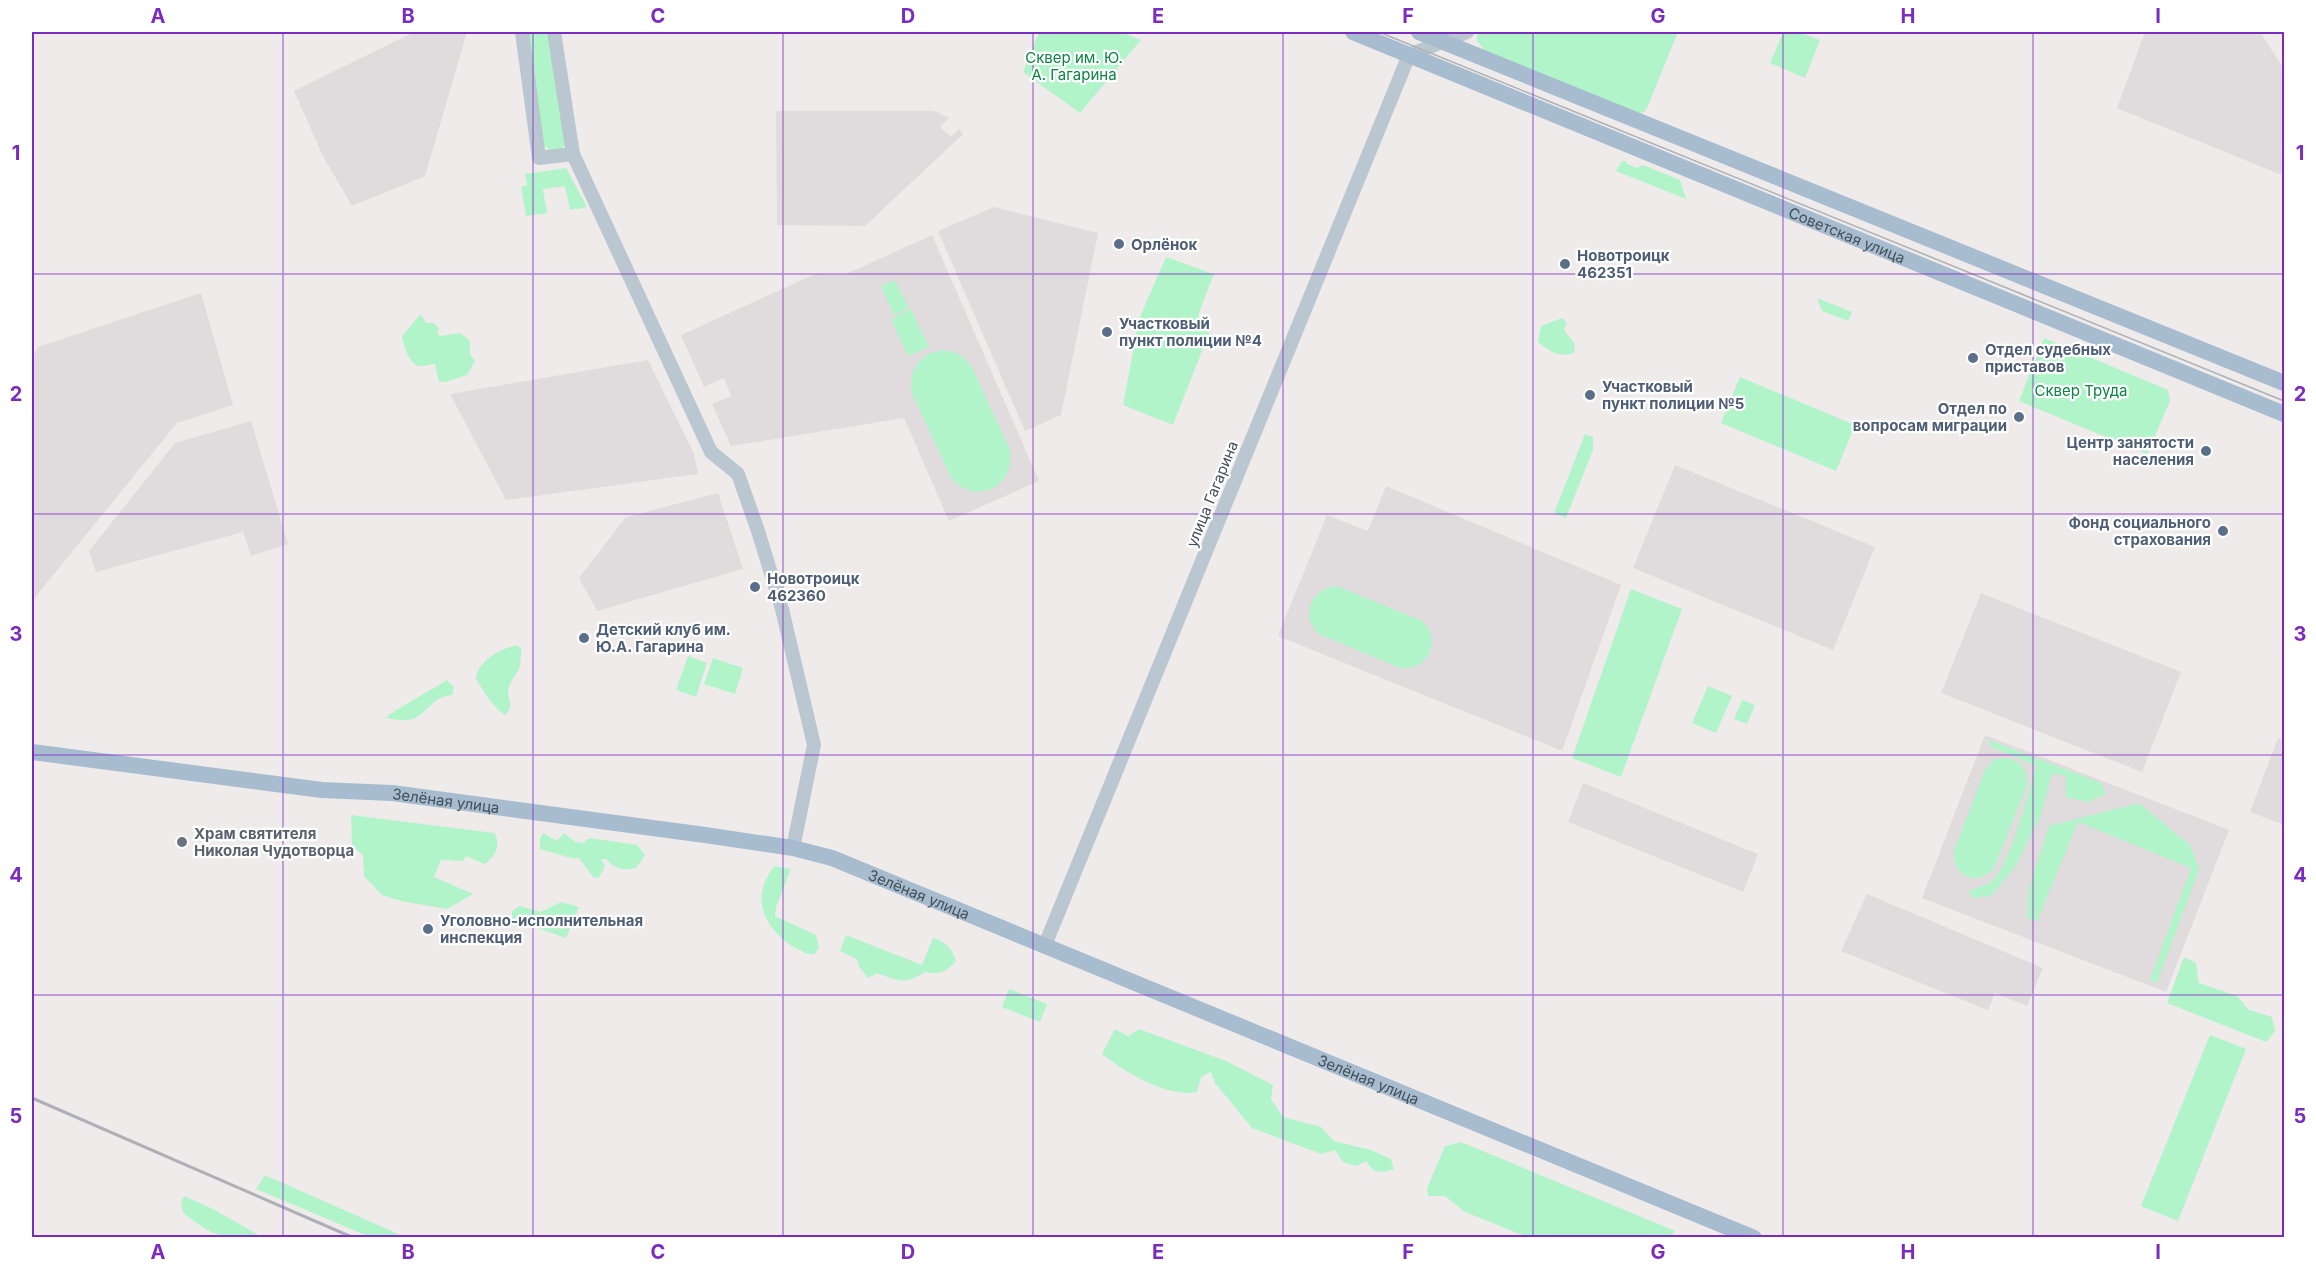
<svg xmlns="http://www.w3.org/2000/svg" width="2316" height="1269" viewBox="0 0 2316 1269" font-family="Inter,sans-serif">
<rect width="100%" height="100%" fill="#efebeb"/>
<!-- education -->
<g fill="#e0dcdd">
<polygon points="414,32 467,32 425,176 352,206 323,156 294,91"/>
<polygon points="2145,32 2260,32 2284,69 2284,176 2117,108"/>
<polygon points="776,111 934,111 949,118 940,127 951,137 959,129 963,134 865,226 777,225"/>
<polygon points="994,207 1098,233 1061,415 1025,431 938,231"/>
<polygon points="932,235 1039,481 949,521 904,418 731,446 712,404 731,396 724,378 704,387 681,335 815,274 844,275"/>
<polygon points="201,293 233,405 177,423 32,601 32,359 38,347"/>
<polygon points="648,360 694,454 698,474 506,500 450,394"/>
<polygon points="251,421 288,544 251,556 243,532 96,572 89,551 175,443"/>
<polygon points="1675,465 1875,547 1833,650 1633,568"/>
<polygon points="1386,486 1621,585 1562,751 1278,636 1327,515 1368,531"/>
<polygon points="718,493 743,569 597,611 579,578 626,517"/>
<polygon points="1981,593 2181,672 2142,772 1941,693"/>
<polygon points="1985,735 2229,830 2166,992 1922,898"/>
<polygon points="2278,738 2284,741 2284,825 2250,812"/>
<polygon points="1583,783 1758,854 1743,892 1568,822"/>
<polygon points="1867,894 2043,968 2027,1006 1995,993 1988,1010 1841,951"/>
</g>
<!-- green -->
<g fill="#b2f4ca">
<polygon points="525,32 550,32 566,144 560,151 551,152 542,143"/>
<polygon points="1039,32 1121,32 1141,40 1080,113 1023,72"/>
<path d="M1479,32h199l-31,76 -3,4 -7,2 -153,-64c-4,-7 -11,-10 -5,-18z"/>
<polygon points="1783,32 1799,32 1820,40 1805,78 1770,63"/>
<polygon points="1622,161 1626,161 1627,164 1637,168 1643,165 1680,180 1686,199 1616,171"/>
<polygon points="566,168 587,207 570,210 565,186 543,189 547,213 526,216 521,187 527,185 525,174"/>
<polygon points="1166,257 1214,274 1198,315 1209,333 1173,425 1123,405 1139,319"/>
<polygon points="895,280 909,308 894,315 881,286"/>
<polygon points="1817,298 1852,312 1848,321 1822,311"/>
<polygon points="911,309 929,347 908,356 891,319"/>
<path d="M421,314l5,9h8l5,5 -2,5 3,3 20,-3 10,8v13l5,7 -8,14 -22,7h-6l-4,-18c-4,0 -12,3 -16,2 -10,-2 -16,-22 -17,-30z"/>
<path d="M1562,318l5,5 -3,7 11,14 -1,9c-14,5 -25,-2 -36,-11l3,-16z"/>
<polygon points="2044,338 2168,390 2170,401 2147,454 2019,401"/>
<path d="M944,350l15,4 12,11 38,83c9,38 -33,59 -58,30l-39,-85 -1,-10 2,-12 8,-12 9,-6z"/>
<polygon points="1740,377 1855,425 1836,471 1721,423"/>
<polygon points="1585,434 1593,437 1593,450 1566,518 1554,513"/>
<path d="M1337,586l85,35c21,20 6,50 -22,47l-81,-34c-19,-18 -9,-46 18,-48z"/>
<polygon points="1631,589 1682,609 1621,777 1572,758"/>
<path d="M516,645l5,3c0,7 0,14 -2,21 -3,7 -11,14 -11,23 1,10 6,14 -3,23 -13,-9 -21,-23 -29,-36 2,-19 23,-29 40,-34z"/>
<polygon points="688,656 707,663 696,697 676,690"/>
<polygon points="713,658 743,668 735,694 704,684"/>
<path d="M447,680l7,7 -2,8c-30,3 -23,34 -65,23l1,-3z"/>
<polygon points="1708,686 1732,696 1716,733 1692,723"/>
<polygon points="1742,700 1755,705 1747,724 1734,719"/>
<path d="M1989,740l112,43 5,11 -18,8 -22,-5v-21l-14,-3 -11,42 -26,52 -24,29 -19,2 -3,-7c6,-3 16,-5 22,-9 18,-14 39,-92 45,-116l-46,-20z"/>
<path d="M2002,758c16,-1 27,11 25,27l-33,83c-15,20 -43,8 -40,-17l31,-81 9,-10z"/>
<polygon points="2139,803 2190,845 2199,869 2157,983 2150,980 2191,868 2078,822 2037,921 2027,918 2029,888 2049,826"/>
<path d="M351,815l143,18c8,11 1,25 -10,31l-18,-8 -3,5 -22,-1 -7,17 39,17 -26,15 -46,-8 -19,-6 -18,-19 -1,-21 -11,-9z"/>
<path d="M543,833l14,8 7,-8 12,9 6,1 8,-5 47,7 8,10 -9,13c-12,3 -21,1 -30,-9h-5l4,7 -6,12 -6,-1 -15,-20 -4,2 -34,-10v-11z"/>
<path d="M774,866l17,3 -15,38 -1,9 41,19 3,12 -4,7c-6,1 -8,0 -13,-3 -22,-9 -44,-33 -40,-59 1,-8 7,-19 12,-26z"/>
<polygon points="561,902 579,907 566,938 512,919 512,911 520,906 541,912"/>
<path d="M846,935l76,30 11,-27c13,4 19,10 23,23 -10,11 -16,14 -31,11 -19,13 -27,9 -48,1l-9,5 -9,-11 -2,-8 -17,-8z"/>
<polygon points="2184,957 2196,963 2199,983 2237,996 2249,1010 2272,1017 2275,1031 2266,1042 2167,1003"/>
<polygon points="1009,989 1047,1004 1040,1022 1002,1007"/>
<path d="M1115,1029l13,7 11,-7 87,32 47,24 -2,14 12,18 38,10 13,14 37,9 20,9 3,10 -10,3 -10,-1 -8,-10 -10,5 -13,-4 -8,-12 -14,4 -69,-26 -37,-45 -4,-11 -10,5 -4,15c-30,6 -72,-20 -95,-38z"/>
<polygon points="2210,1035 2246,1049 2178,1221 2141,1206"/>
<polygon points="1461,1142 1675,1231 1670,1238 1527,1237 1465,1212 1445,1196 1428,1196 1427,1188 1445,1146"/>
<polygon points="265,1175 405,1237 370,1237 256,1189"/>
<path d="M184,1196l29,13 49,28c-41,1 -45,2 -79,-24l-2,-12z"/>
</g>
<g fill="none" stroke-linecap="round" stroke-linejoin="round">
<!-- minor -->
<g stroke="#bac7d0" stroke-width="14">
<polyline points="522,32 539,158 573,154"/>
<polyline points="554,32 573,154 711,452 738,474 758,531 782,609 814,745 793,848"/>
<polyline points="1045,945 1409,55 1467,32"/>
</g>
<!-- major -->
<g stroke="#a7bccf" stroke-width="16">
<path id="s1" d="M1353,32l931,382"/>
<polyline points="1419,32 2284,383"/>
<path id="s2" d="M32,752l290,38 70,3 313,42 88,13 39,10 922,380"/>
</g>
<!-- tram -->
<polyline stroke="#adb1b7" stroke-width="1.5" points="1379,32 2284,401"/>
<!-- rail -->
<polyline stroke="#adb1b7" stroke-width="3" points="32,1098 354,1238"/>
</g>
<!-- grid -->
<path fill="none" stroke="#7b2cbf" stroke-width="1.5" stroke-opacity="0.55" d="M283,32v1206M533,32v1206M783,32v1206M1033,32v1206M1283,32v1206M1533,32v1206M1783,32v1206M2033,32v1206M32,274h2252M32,514h2252M32,755h2252M32,995h2252"/>
<!-- markers -->
<g fill="#5c6f8a" stroke="#fff" stroke-width="2">
<circle cx="1119" cy="244" r="6"/>
<circle cx="1565" cy="264" r="6"/>
<circle cx="1107" cy="332" r="6"/>
<circle cx="1973" cy="358" r="6"/>
<circle cx="1590" cy="395" r="6"/>
<circle cx="2019" cy="417" r="6"/>
<circle cx="2206" cy="451" r="6"/>
<circle cx="2223" cy="531" r="6"/>
<circle cx="755" cy="587" r="6"/>
<circle cx="584" cy="638" r="6"/>
<circle cx="428" cy="929" r="6"/>
</g>
<circle fill="#6b7280" stroke="#fff" stroke-width="2" cx="182" cy="842" r="6"/>
<g text-anchor="middle" dominant-baseline="central" stroke-width="4.5" stroke-linejoin="round" paint-order="stroke">
<!-- park labels -->
<g font-size="15" fill="#0b8444" stroke="#fff">
<text x="1074" y="57">Сквер им. Ю.<tspan x="1074" dy="17">А. Гагарина</tspan></text>
<text x="2081" y="390">Сквер Труда</text>
</g>
<!-- street labels -->
<g font-size="15" fill="#42505b" stroke="#fff">
<text stroke="none"><textPath href="#s1" startOffset="534">Советская улица</textPath></text>
<text transform="translate(1212 494) rotate(-68)">улица Гагарина</text>
<text stroke="none"><textPath href="#s2" startOffset="417">Зелёная улица</textPath></text>
<text stroke="none"><textPath href="#s2" startOffset="902">Зелёная улица</textPath></text>
<text stroke="none"><textPath href="#s2" startOffset="1388">Зелёная улица</textPath></text>
</g>
<!-- service labels -->
<g font-size="15" font-weight="bold" fill="#4e5e75" stroke="#fff" text-anchor="start">
<text x="1131" y="244">Орлёнок</text>
<text x="1577" y="255">Новотроицк<tspan x="1577" dy="17">462351</tspan></text>
<text x="1119" y="323">Участковый<tspan x="1119" dy="17">пункт полиции №4</tspan></text>
<text x="1985" y="349">Отдел судебных<tspan x="1985" dy="17">приставов</tspan></text>
<text x="1602" y="386">Участковый<tspan x="1602" dy="17">пункт полиции №5</tspan></text>
<text x="2007" y="408" text-anchor="end">Отдел по<tspan x="2007" dy="17">вопросам миграции</tspan></text>
<text x="2194" y="442" text-anchor="end">Центр занятости<tspan x="2194" dy="17">населения</tspan></text>
<text x="2211" y="522" text-anchor="end">Фонд социального<tspan x="2211" dy="17">страхования</tspan></text>
<text x="767" y="578">Новотроицк<tspan x="767" dy="17">462360</tspan></text>
<text x="596" y="629">Детский клуб им.<tspan x="596" dy="17">Ю.А. Гагарина</tspan></text>
<text x="440" y="920">Уголовно-исполнительная<tspan x="440" dy="17">инспекция</tspan></text>
</g>
<!-- worship labels -->
<g font-size="15" font-weight="bold" fill="#5b616d" stroke="#fff" text-anchor="start">
<text x="194" y="833">Храм святителя<tspan x="194" dy="17">Николая Чудотворца</tspan></text>
</g>
</g>
<!-- border -->
<rect width="2316" height="1269" fill="none" stroke="#ffffff" stroke-width="66"/>
<rect x="33" y="33" width="2250" height="1203" fill="none" stroke="#7b2cbf" stroke-width="2"/>
<g font-size="20" text-anchor="middle" font-weight="bold" fill="#7b2cbf">
<text x="158" y="23">A</text>
<text x="408" y="23">B</text>
<text x="658" y="23">C</text>
<text x="908" y="23">D</text>
<text x="1158" y="23">E</text>
<text x="1408" y="23">F</text>
<text x="1658" y="23">G</text>
<text x="1908" y="23">H</text>
<text x="2158" y="23">I</text>
<text x="16" y="160">1</text>
<text x="2300" y="160">1</text>
<text x="16" y="401">2</text>
<text x="2300" y="401">2</text>
<text x="16" y="641">3</text>
<text x="2300" y="641">3</text>
<text x="16" y="882">4</text>
<text x="2300" y="882">4</text>
<text x="16" y="1123">5</text>
<text x="2300" y="1123">5</text>
<text x="158" y="1259">A</text>
<text x="408" y="1259">B</text>
<text x="658" y="1259">C</text>
<text x="908" y="1259">D</text>
<text x="1158" y="1259">E</text>
<text x="1408" y="1259">F</text>
<text x="1658" y="1259">G</text>
<text x="1908" y="1259">H</text>
<text x="2158" y="1259">I</text>
</g>
</svg>
